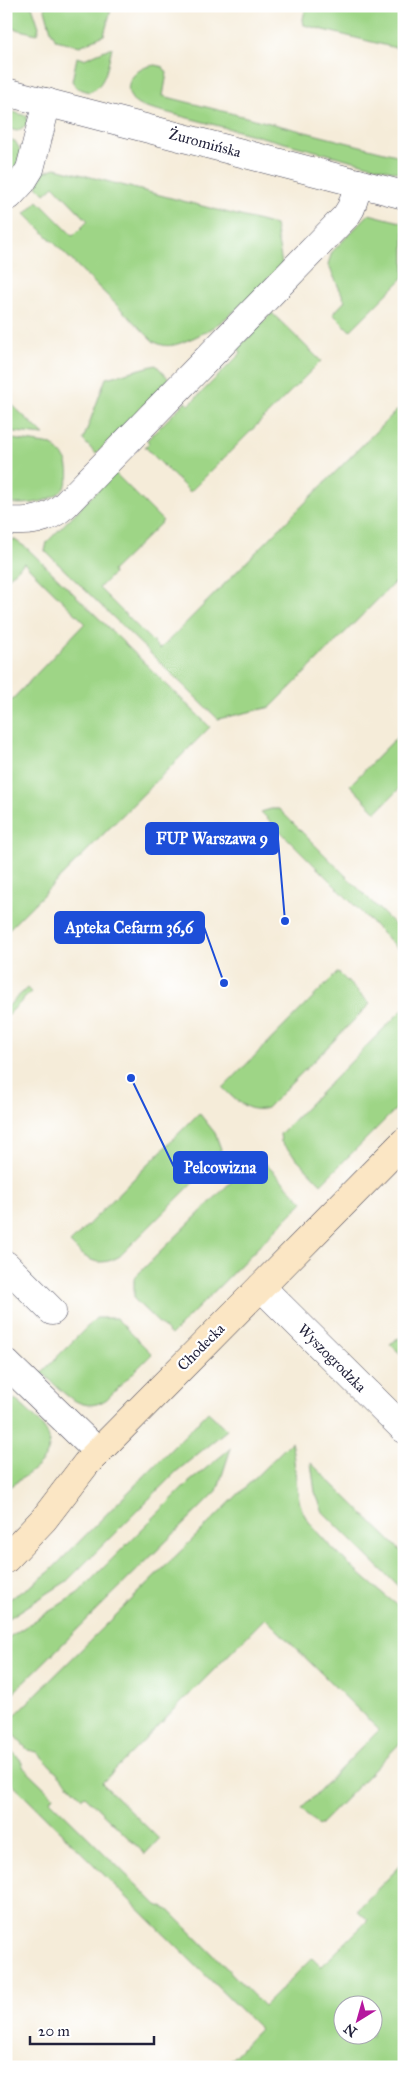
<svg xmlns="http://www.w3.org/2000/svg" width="410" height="2073" viewBox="0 0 410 2073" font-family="'IM FELL Great Primer',serif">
<rect width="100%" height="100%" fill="#fff"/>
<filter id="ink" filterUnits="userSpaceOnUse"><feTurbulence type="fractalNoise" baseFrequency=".02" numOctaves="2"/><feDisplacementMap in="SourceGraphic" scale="10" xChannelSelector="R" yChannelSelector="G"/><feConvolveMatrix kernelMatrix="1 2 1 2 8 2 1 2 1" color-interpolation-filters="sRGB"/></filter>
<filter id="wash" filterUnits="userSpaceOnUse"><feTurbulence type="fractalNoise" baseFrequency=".0096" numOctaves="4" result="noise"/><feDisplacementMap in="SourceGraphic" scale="20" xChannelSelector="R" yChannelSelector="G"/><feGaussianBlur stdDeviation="1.12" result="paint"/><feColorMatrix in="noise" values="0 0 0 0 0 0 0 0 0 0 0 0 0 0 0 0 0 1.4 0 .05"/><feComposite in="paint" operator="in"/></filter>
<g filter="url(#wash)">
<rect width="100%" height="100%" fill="#f5ecd9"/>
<!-- green -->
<g fill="#9ed586" stroke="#607c60" fill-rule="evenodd">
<polygon points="6,6 32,6 39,27 37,34 6,27"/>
<polygon points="44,6 112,6 104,35 80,46 56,40 51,31"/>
<polygon points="306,6 404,6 404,50 304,25 303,19"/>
<path d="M112,47c-4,15 -5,39 -23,45l-12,-4 -5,-7 5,-24 7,2z"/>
<path d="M156,65l7,2 4,6 -4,23 241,61v17l-266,-69c-21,-16 -4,-39 18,-40z"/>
<polygon points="6,110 27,116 27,125 17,131 6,128"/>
<polygon points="6,139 15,141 21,151 15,172 6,181"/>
<path d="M56,168l219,57 7,39c-29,29 -50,56 -89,74 -15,6 -25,12 -40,3l-128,-127 13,-13 35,35 15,-15 -34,-35 -9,8 -8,-8 7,-14z"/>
<polygon points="369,214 404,223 404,277 350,331 333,314 345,301 328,264 332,252"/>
<polygon points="272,313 321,361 190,492 145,447 149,443 147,440 185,402 189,405 241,353 238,348"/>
<polygon points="156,365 169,379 96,454 83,440 106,378"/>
<polygon points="6,399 44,435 6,431"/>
<polygon points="404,403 404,573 271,707 218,719 45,551 47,542 115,473 163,521 112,571 113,574 99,588 160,649"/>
<path d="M6,438l46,7c5,5 13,11 15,18 11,37 -36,44 -61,40z"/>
<polygon points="6,537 15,540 28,549 210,727 6,932 6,706 85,623 24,563 6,580"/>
<polygon points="404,730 404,784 376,812 350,785"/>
<polygon points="271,809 279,809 404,934 404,943 398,949 261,812"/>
<path d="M338,972l32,32 -103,104c-18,6 -32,-8 -44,-20z"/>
<polygon points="27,988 31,992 6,1017 6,1008"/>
<polygon points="404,1008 404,1101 321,1184 281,1142 280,1134"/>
<path d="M199,1113l16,20 6,16 -4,10 -97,97c-22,13 -35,3 -50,-13z"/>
<polygon points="253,1160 264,1162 303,1202 171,1335 134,1299 134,1278"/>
<path d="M96,1318h20l36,36 -45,45c-26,18 -47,-10 -65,-27z"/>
<polygon points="404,1335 404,1357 390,1344"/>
<path d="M15,1399c9,9 20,17 28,28 22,28 -18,49 -37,62v-82z"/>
<polygon points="208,1412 227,1430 177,1471 67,1581 6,1620 6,1601 31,1586 49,1572"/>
<path d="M291,1442c5,20 4,50 11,68 10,25 78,83 102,100v129l-85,87 -18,-17 78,-79 -114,-112 -163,165 57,56 -14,15 -60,-58 -3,2 -45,-46 -9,-2 -19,-20v-9z"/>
<polygon points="231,1448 217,1491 6,1700 6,1639 78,1593 188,1483"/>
<polygon points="311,1463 404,1554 403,1591 323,1512 315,1492"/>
<path d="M6,1746l14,13 4,9 29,28 -3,4 107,105 12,5 95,96 48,-48 9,9 47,-47 -11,-10 47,-48v205h-180l36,-38 -254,-251zM342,2006h30v30h-30z"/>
</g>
</g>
<g filter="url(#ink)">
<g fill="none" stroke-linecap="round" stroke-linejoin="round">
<defs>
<g id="street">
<polyline points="6,92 404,195"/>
<polyline points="9,196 22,182 30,169 47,102"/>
<path d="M6,521c23,1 41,0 59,-16l281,-289 5,-8 8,-25"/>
<polyline points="6,1265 52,1311"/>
<polyline points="261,1287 404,1429"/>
<polyline points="6,1363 98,1452"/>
</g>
<polyline id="secondary" points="6,1559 44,1519 86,1464 404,1142"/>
</defs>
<!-- street casing -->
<use href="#street" stroke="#424053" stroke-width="29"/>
<!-- secondary casing -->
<use href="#secondary" stroke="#424053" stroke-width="29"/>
<!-- street -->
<use href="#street" stroke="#fff" stroke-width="28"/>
<!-- secondary -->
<use href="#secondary" stroke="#fbe6c4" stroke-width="28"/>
</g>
</g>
<g text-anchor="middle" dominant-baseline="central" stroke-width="4.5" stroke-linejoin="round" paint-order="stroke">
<!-- street labels -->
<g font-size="15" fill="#22223b" stroke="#fff">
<text transform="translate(205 143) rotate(15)">Żuromińska</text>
<text transform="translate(201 1347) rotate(-45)">Chodecka</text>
<text transform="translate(332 1358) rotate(45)">Wyszogrodzka</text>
</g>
</g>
<!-- callouts -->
<path fill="none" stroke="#1d4ed8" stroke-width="2" d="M285 921L278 839M224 983L204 927M131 1078L174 1167"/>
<g fill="#1d4ed8" stroke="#fff" stroke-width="2">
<circle cx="285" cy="921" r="5"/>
<circle cx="224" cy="983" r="5"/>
<circle cx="131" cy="1078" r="5"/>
</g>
<g fill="#1d4ed8" stroke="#1d4ed8" stroke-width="2">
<rect x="146" y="823" width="132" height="31" rx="5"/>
<rect x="55" y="912" width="149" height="31" rx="5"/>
<rect x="174" y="1152" width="93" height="31" rx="5"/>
</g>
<g font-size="16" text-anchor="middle" font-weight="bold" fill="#fff">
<text x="212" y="844">FUP Warszawa 9</text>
<text x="129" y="933">Apteka Cefarm 36,6</text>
<text x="220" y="1173">Pelcowizna</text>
</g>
<!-- margin -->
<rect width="410" height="2073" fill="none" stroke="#fff" stroke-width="25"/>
<!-- north arrow -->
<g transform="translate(358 2020) rotate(217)"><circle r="24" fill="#ffffff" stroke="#a7a7b1"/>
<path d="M0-4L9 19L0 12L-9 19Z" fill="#b5179e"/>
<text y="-8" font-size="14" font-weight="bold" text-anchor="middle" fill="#22223b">N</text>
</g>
<!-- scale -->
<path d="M30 2036v8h124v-8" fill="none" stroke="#22223b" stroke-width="2.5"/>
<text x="38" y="2036" font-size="15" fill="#22223b" stroke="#ffffff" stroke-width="4" paint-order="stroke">20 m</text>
</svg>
